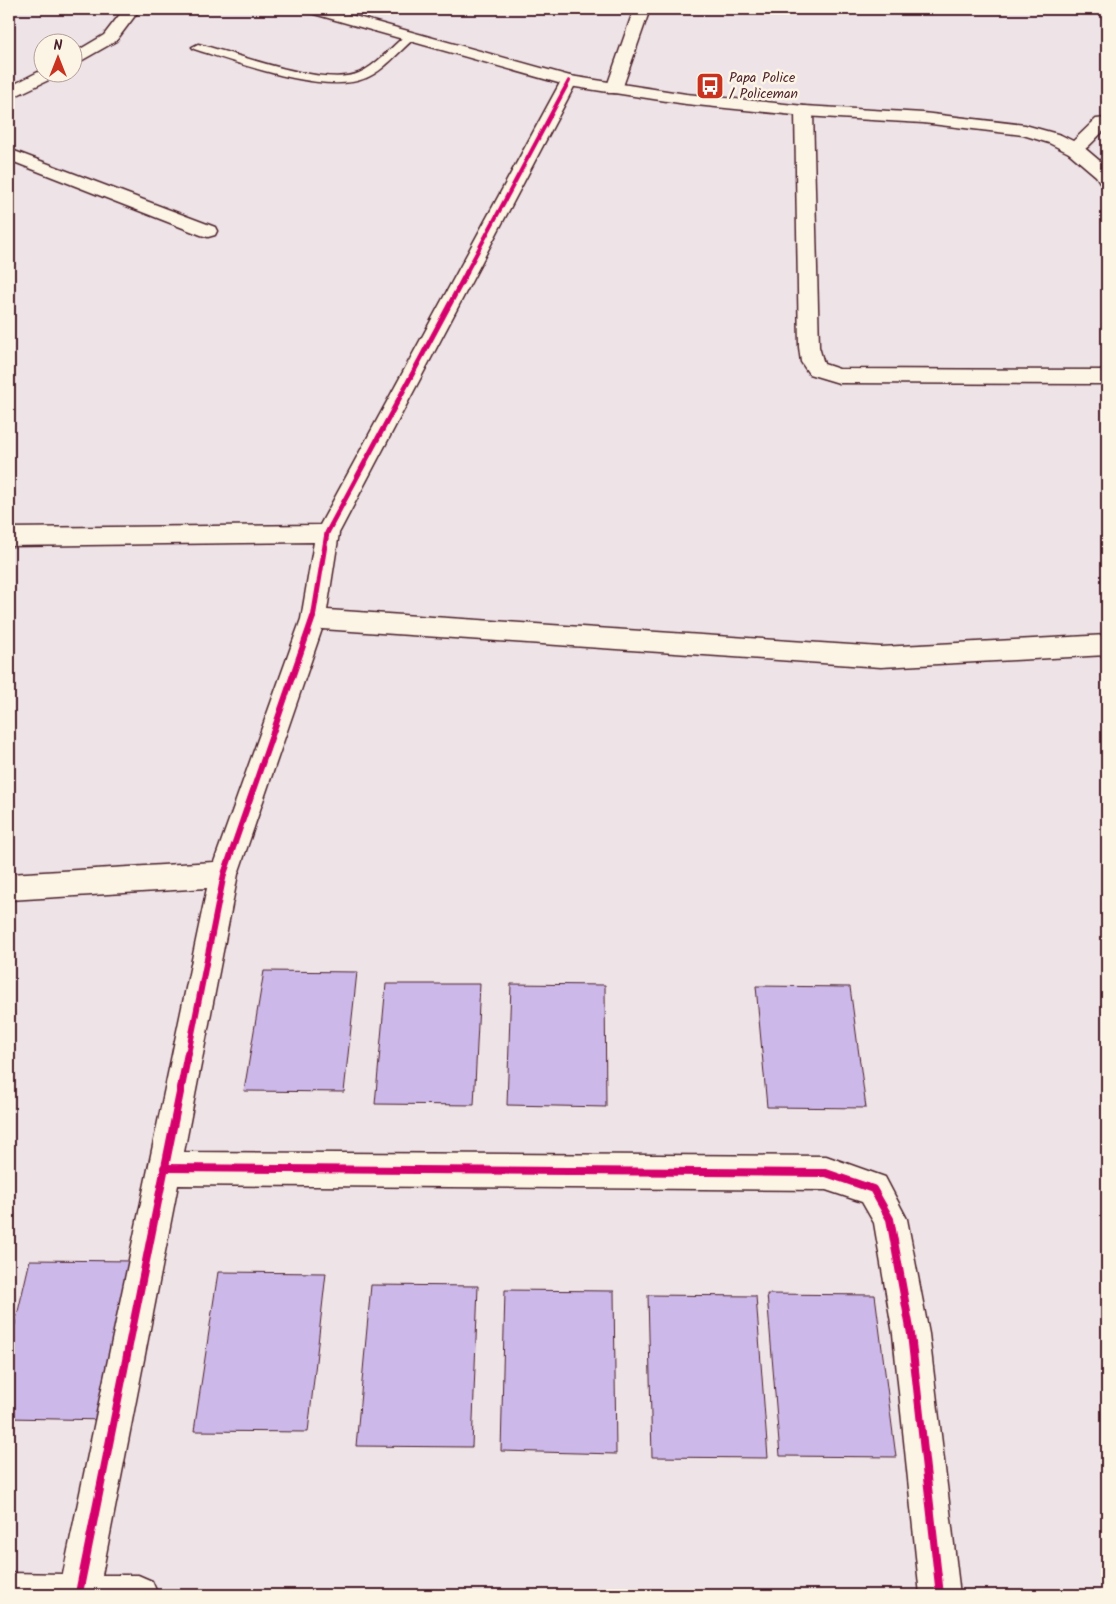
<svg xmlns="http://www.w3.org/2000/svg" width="1116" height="1604" viewBox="0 0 1116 1604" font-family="Kalam,sans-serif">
<rect width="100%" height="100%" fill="#eee3e6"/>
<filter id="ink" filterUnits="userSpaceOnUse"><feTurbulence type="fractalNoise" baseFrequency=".02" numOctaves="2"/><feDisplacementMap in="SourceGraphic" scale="10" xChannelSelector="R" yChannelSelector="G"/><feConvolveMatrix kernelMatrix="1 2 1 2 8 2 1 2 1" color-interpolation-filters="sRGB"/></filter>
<g filter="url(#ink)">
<!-- building -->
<g fill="#ccb9e9" stroke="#4a1f2b">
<polygon points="264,971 357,972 344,1092 244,1091"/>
<polygon points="386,984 480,984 474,1105 375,1104"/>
<polygon points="511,984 605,985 606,1107 507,1105"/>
<polygon points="756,986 850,987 866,1108 767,1107"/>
<polygon points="30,1260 136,1261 106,1420 9,1418 9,1350"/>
<polygon points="218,1272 326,1273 308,1432 194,1431"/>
<polygon points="371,1285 478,1286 472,1447 356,1446"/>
<polygon points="505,1290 614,1291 616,1454 501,1451"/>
<polygon points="767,1294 875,1295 896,1457 780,1456"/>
<polygon points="648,1295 756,1296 768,1458 652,1457"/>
</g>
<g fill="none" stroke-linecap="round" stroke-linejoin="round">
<defs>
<path id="service" d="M410,34l4,1 1,2 -1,2c-15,12 -30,32 -48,39 -41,18 -130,-16 -172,-29l-2,-2 6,-3c37,9 126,44 161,29 17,-7 32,-26 47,-38z"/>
<g id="minor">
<polygon points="124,9 140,9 116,41 72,66 72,54 104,35"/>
<polygon points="634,9 650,9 622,89 620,93 608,93 606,89"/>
<polygon points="42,70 42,72 59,72 57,76 9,99 9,87"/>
<polygon points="569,76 575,77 577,81 339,533 327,610 881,647 1107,635 1107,655 881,667 322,629 238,874 184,1152 826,1156 885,1177 907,1219 929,1334 960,1595 920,1595 893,1334 874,1223 862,1202 826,1190 178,1185 102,1575 138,1575 152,1581 158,1595 9,1595 9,1573 63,1574 207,888 9,900 9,874 214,862 301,619 314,542 9,546 9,528 320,525 561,81 563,77"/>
<polygon points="804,106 810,107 813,111 819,347 824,364 839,369 1107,370 1107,384 839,383 809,374 801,362 799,347 795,111 798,107"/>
<path d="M1107,118v10c-12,9 -22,29 -38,25l-3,-4 3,-4 27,-26z"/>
<polygon points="9,149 215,227 217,231 215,235 208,237 201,235 9,160"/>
</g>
<polygon id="tertiary" points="305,9 329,9 570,76 686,94 804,106 923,113 1025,125 1061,135 1081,145 1107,167 1107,185 1101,184 1096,176 1069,153 1049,143 1023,135 923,123 804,116 686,104 569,86 307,12"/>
</defs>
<!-- service casing -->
<use href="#service" stroke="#4a1f2b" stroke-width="3"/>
<!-- minor casing -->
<use href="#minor" stroke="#4a1f2b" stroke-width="3"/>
<!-- tertiary casing -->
<use href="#tertiary" stroke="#4a1f2b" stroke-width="3"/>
<!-- service -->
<use href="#service" fill="#fcf5e5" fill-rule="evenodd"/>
<!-- minor -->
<use href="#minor" fill="#fcf5e5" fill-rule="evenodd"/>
<!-- tertiary -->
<use href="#tertiary" fill="#fcf5e5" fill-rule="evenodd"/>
<defs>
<polyline id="cycleway-far3" points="466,273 569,81"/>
<polyline id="cycleway-far2" points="313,618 327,533 467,272"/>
<polyline id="cycleway-far1" points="188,1054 224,874 313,617"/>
<g id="cycleway">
<polyline points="164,1168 826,1173 873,1189 890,1219 911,1334 940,1595"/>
<polyline points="79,1593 188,1053"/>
</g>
</defs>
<!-- cycleway-far3 casing -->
<use href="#cycleway-far3" stroke="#fcf5e5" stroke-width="5.5"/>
<!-- cycleway-far2 casing -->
<use href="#cycleway-far2" stroke="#fcf5e5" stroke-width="8"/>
<!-- cycleway-far1 casing -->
<use href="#cycleway-far1" stroke="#fcf5e5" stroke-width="9"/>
<!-- cycleway casing -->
<use href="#cycleway" stroke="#fcf5e5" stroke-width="11"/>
<!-- cycleway-far3 -->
<use href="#cycleway-far3" stroke="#d6006c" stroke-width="4"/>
<!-- cycleway-far2 -->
<use href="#cycleway-far2" stroke="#d6006c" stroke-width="5"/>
<!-- cycleway-far1 -->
<use href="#cycleway-far1" stroke="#d6006c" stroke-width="6"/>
<!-- cycleway -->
<use href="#cycleway" stroke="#d6006c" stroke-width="8"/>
</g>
</g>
<!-- icons -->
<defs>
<symbol id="bus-square" viewBox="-11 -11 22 22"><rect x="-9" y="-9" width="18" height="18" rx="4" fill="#c8321e" stroke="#fcf5e5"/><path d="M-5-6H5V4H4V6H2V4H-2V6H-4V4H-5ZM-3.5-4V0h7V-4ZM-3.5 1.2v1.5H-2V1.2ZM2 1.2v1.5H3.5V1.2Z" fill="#fff"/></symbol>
</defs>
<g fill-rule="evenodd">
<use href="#bus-square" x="694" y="70" width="32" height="32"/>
</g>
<g text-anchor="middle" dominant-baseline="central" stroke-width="5" stroke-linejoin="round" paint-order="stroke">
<!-- far-poi labels -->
<g font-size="14" fill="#4a1f2b" stroke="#fcf5e5" text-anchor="start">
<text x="729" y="78">Papa Police<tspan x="729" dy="16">/ Policeman</tspan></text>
</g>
</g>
<!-- margin -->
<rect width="1116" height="1604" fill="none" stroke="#fcf5e5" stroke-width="30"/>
<rect x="15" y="15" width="1086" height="1574" fill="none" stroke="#4a1f2b" stroke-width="2" filter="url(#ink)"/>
<!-- north arrow -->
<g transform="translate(58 58)"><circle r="24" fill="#fcf5e5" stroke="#b59f9b"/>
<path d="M0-4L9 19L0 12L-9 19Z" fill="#c8321e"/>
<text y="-8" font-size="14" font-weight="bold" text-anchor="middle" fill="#4a1f2b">N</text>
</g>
</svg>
